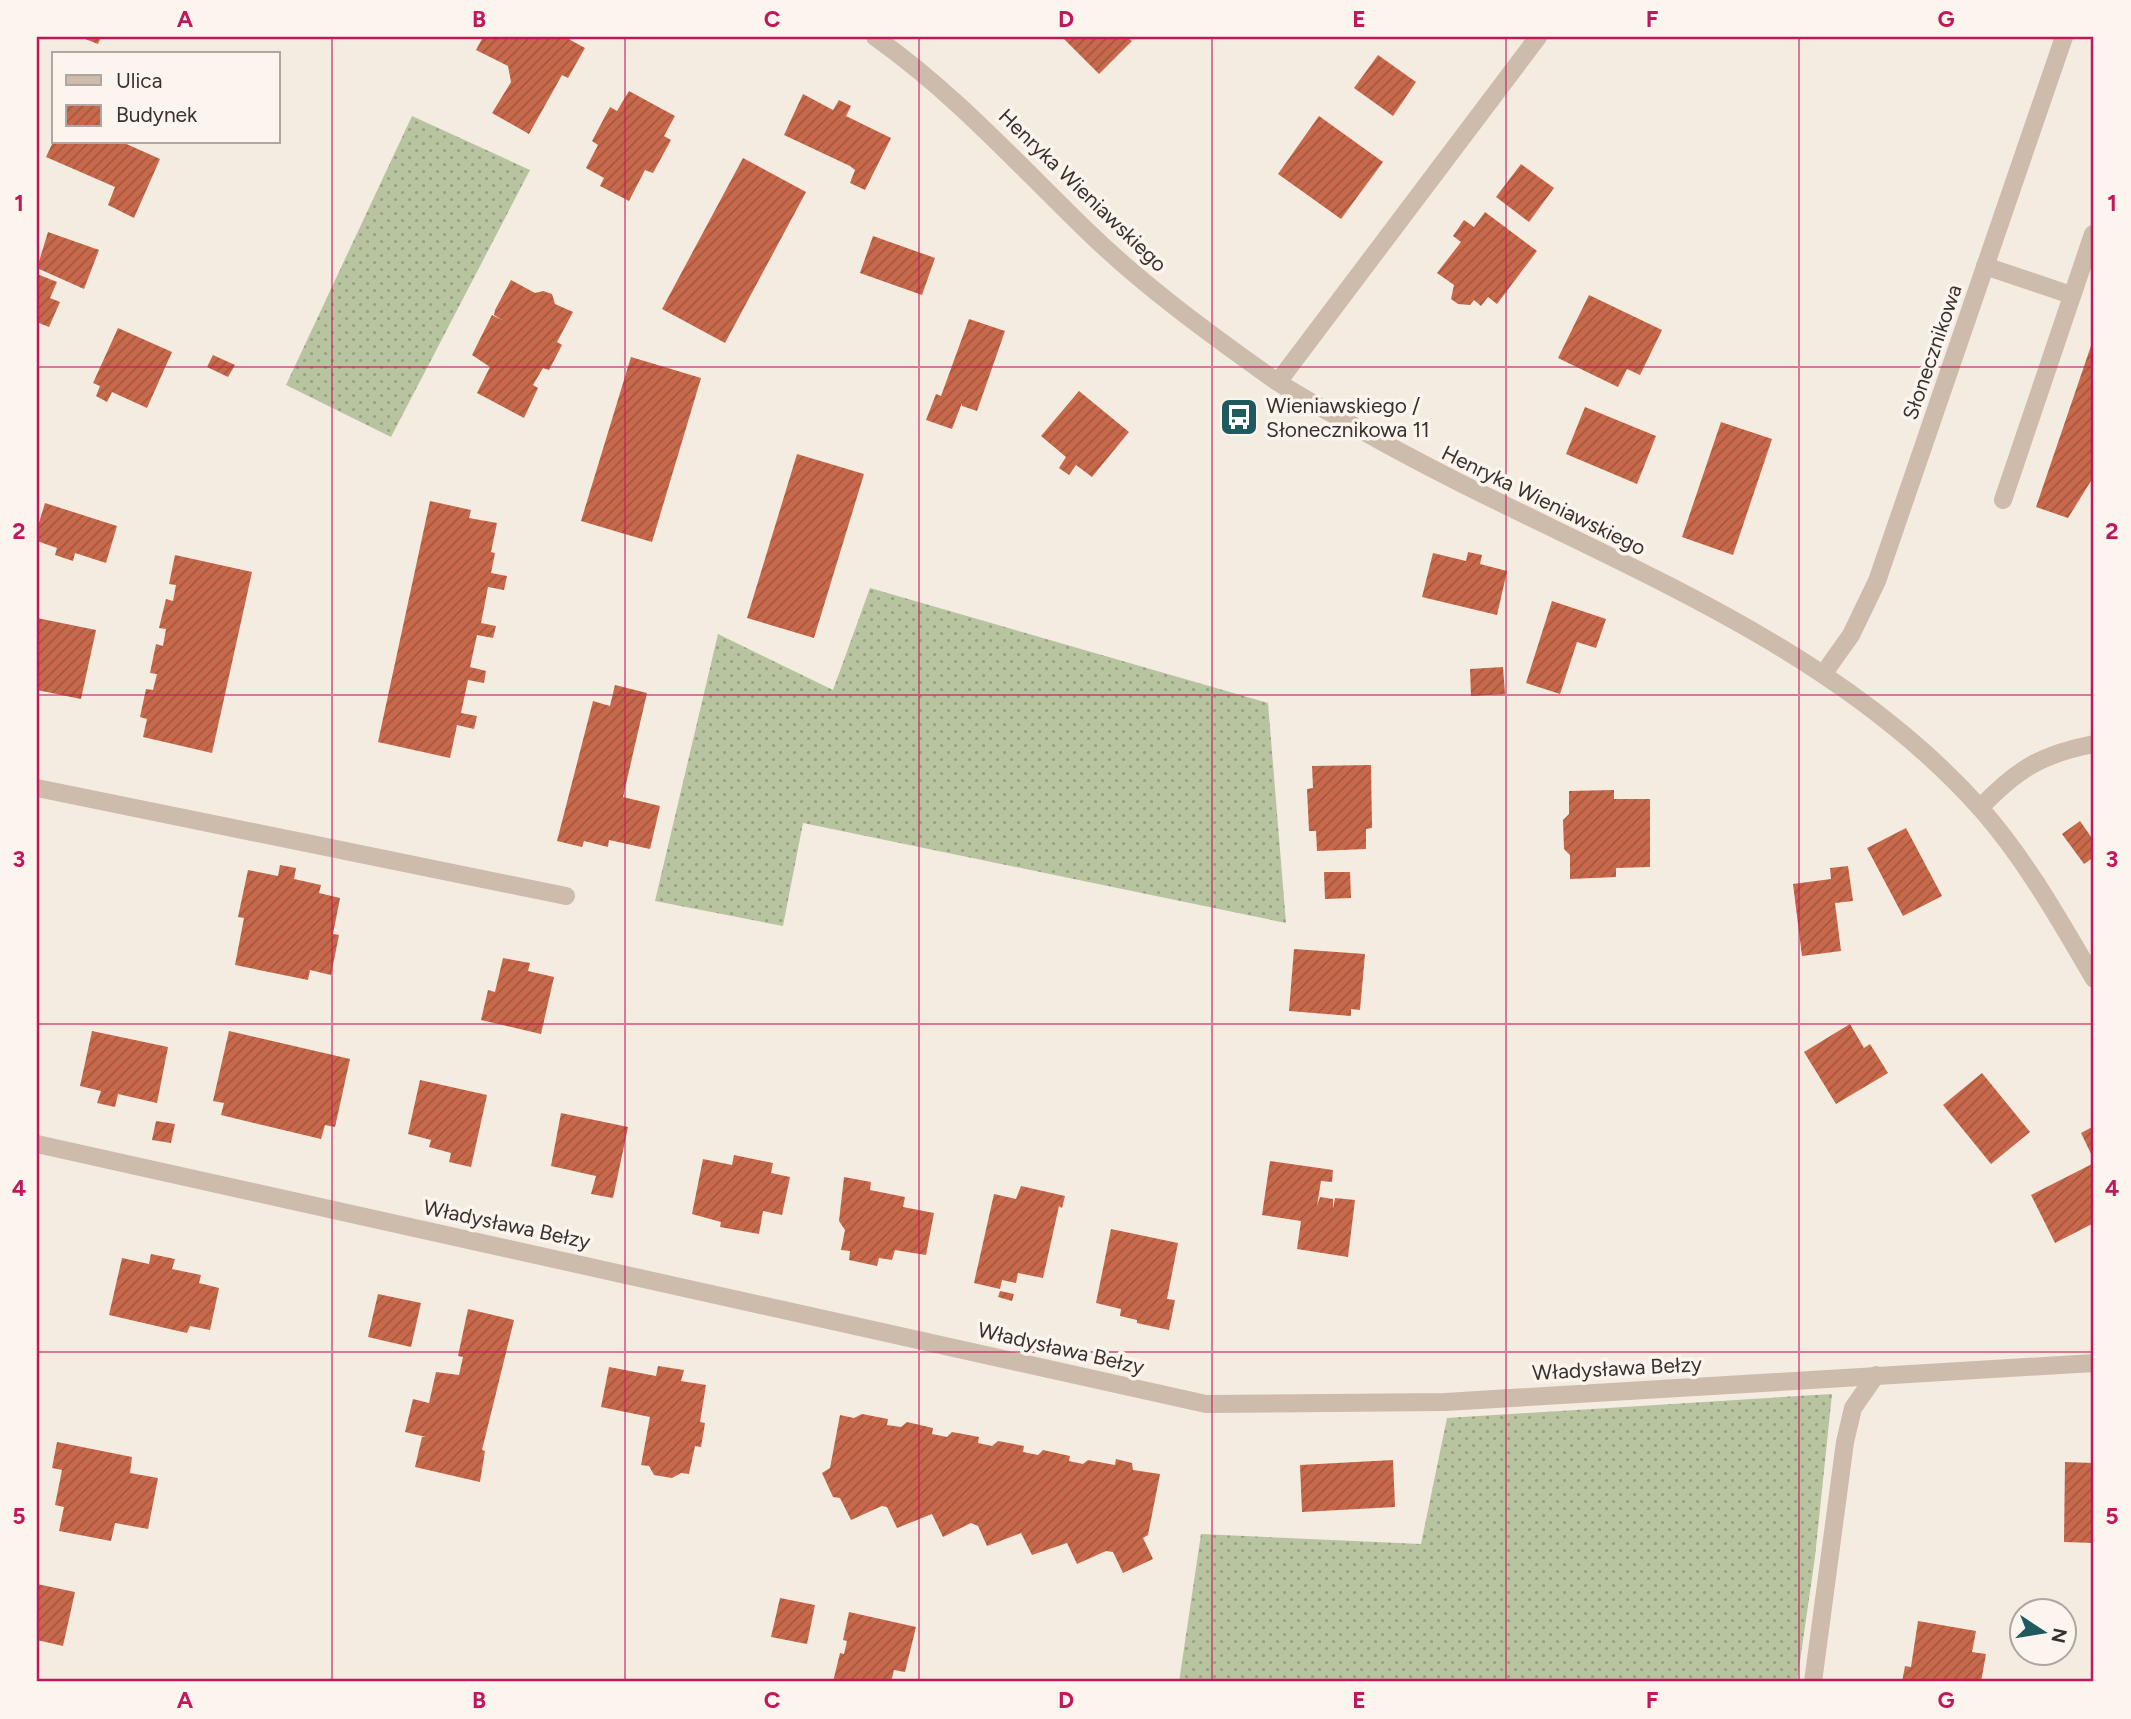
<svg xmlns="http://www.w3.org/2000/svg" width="2131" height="1719" viewBox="0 0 2131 1719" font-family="Figtree,sans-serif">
<defs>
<pattern id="grass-dots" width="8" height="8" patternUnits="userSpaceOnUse" patternTransform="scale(1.75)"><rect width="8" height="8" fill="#b8c4a0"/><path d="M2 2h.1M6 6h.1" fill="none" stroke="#97a083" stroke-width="1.8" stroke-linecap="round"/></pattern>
<pattern id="building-hatch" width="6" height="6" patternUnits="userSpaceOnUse" patternTransform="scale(1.75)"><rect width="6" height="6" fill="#c8694b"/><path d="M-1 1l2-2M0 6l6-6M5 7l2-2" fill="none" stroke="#a4573f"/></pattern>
</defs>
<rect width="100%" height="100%" fill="#f4ebe1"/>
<!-- grass -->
<g fill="url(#grass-dots)">
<polygon points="412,116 530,170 391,437 286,385"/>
<polygon points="870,588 1268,703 1286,923 803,823 783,926 655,901 718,634 833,690"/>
<polygon points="1832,1394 1815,1557 1797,1682 1179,1682 1201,1534 1421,1544 1447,1418"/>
</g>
<!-- building -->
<g fill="url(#building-hatch)">
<polygon points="80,37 101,37 98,44"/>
<polygon points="483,37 565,37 585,48 568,78 562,75 529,134 492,113 511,82 508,66 476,50"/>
<polygon points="1062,37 1127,37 1132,41 1099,74"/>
<polygon points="1378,55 1416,82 1393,116 1354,88"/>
<polygon points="629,91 675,116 664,136 671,140 653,173 645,170 629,201 600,186 604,178 586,168 598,145 592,141 610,107 617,111"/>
<polygon points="803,94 833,110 839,100 851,106 846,116 891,138 865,190 850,183 855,170 850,166 784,135"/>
<polygon points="1319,116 1383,162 1341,219 1278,174"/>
<polygon points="53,142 122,142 160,159 134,218 108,205 115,187 46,157"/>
<polygon points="743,158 806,192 725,343 662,309"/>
<polygon points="1521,164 1554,188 1529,222 1496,197"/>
<polygon points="1485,212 1537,251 1497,304 1488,297 1481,306 1474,300 1470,305 1458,304 1451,299 1454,285 1437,273 1461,242 1453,236 1464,220 1474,227"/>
<polygon points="48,232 99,250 84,289 37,268"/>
<polygon points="873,236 935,258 922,295 860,273"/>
<polygon points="37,274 57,282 50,298 60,302 49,327 39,323 37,328"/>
<polygon points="511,280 535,293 543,291 552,294 555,304 573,312 557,342 562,345 549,370 543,368 533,385 538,388 524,418 477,393 490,367 472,355 492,315 502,320 494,315 495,310"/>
<polygon points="1589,295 1662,330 1640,375 1627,369 1618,387 1558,358"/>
<polygon points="969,319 1005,331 977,411 962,406 962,403 952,429 926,420 936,394 941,396"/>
<polygon points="118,328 172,352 147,408 112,392 107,402 96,396 100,386 93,383"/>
<polygon points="2094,337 2094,476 2068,518 2036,507"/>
<polygon points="213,355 235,365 228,377 207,367"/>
<polygon points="631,357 701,378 652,542 581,521"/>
<polygon points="1079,391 1129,432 1092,477 1076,465 1069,475 1059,468 1066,457 1041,436"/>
<polygon points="1585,407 1656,436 1637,484 1566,454"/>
<polygon points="1721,422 1772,439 1733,555 1682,537"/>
<polygon points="797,454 864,474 814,638 747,618"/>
<polygon points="430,501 471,510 469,518 497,523 491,552 495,553 491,573 507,576 504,590 488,587 481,623 496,626 493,638 477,635 470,667 486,671 484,683 468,680 461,713 477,716 474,729 457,725 450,758 378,742"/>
<polygon points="45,503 117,526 106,563 75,553 73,561 55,555 57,548 37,541 37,529"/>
<polygon points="1468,552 1482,555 1480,564 1507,571 1497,615 1422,597 1433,553 1466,561"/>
<polygon points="175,555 252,572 212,753 143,737 147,719 140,717 146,689 153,690 157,674 150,673 156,644 163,646 166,629 159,628 166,599 173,601 176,585 169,584"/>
<polygon points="1552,601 1606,619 1596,648 1577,642 1560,694 1526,683"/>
<polygon points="37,618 96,630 81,699 37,690"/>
<polygon points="1503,667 1505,694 1471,696 1470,669"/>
<polygon points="615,685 647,693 623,797 660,806 650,849 609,840 608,847 584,841 582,847 557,841 593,701 610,706"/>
<polygon points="1371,765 1372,828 1366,829 1366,849 1317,851 1316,831 1309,831 1307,789 1313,788 1312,766"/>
<polygon points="1614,790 1614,799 1650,799 1650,867 1616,868 1616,877 1570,879 1570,855 1564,849 1563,820 1569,814 1569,791"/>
<polygon points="2080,821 2094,841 2094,857 2084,864 2062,834"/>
<polygon points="1906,828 1942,896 1903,916 1867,848"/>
<polygon points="280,865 296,868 294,879 321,885 319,893 340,898 333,934 339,935 331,975 310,970 308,980 235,965 244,918 238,917 248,870 278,876"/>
<polygon points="1848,866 1853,901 1835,903 1841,951 1802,956 1793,884 1831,879 1830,868"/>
<polygon points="1324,872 1350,872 1351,898 1325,899"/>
<polygon points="1294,949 1365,954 1360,1010 1351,1009 1351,1016 1289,1011"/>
<polygon points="503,958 530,963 528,971 554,977 541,1034 481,1020 488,990 495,992"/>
<polygon points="1850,1024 1864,1048 1870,1044 1888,1073 1836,1104 1804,1052"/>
<polygon points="92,1031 168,1047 157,1103 118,1094 115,1107 97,1103 101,1091 80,1086"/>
<polygon points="229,1031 350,1059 335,1127 325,1125 321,1139 221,1115 224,1103 213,1101"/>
<polygon points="1982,1073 2030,1132 1991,1164 1943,1105"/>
<polygon points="420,1080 487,1095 471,1167 449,1162 451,1153 429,1147 431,1140 408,1134"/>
<polygon points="561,1113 628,1127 613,1198 591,1194 596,1176 551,1166"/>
<polygon points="156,1121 175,1124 171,1143 152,1140"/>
<polygon points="2094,1126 2094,1160 2081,1133"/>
<polygon points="734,1155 773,1163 771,1173 790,1177 782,1215 763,1211 759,1234 720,1227 721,1222 692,1214 703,1159 732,1165"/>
<polygon points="1270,1161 1333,1170 1332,1182 1321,1181 1317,1206 1320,1197 1333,1199 1333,1209 1335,1198 1355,1200 1348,1257 1297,1249 1301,1221 1262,1215"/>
<polygon points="2094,1163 2094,1223 2055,1243 2031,1195"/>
<polygon points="844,1177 871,1182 870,1190 905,1197 903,1207 934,1213 926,1255 895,1250 892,1260 879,1258 877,1266 849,1260 850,1251 841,1250 845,1230 839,1221"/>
<polygon points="1021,1186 1065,1196 1062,1208 1059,1206 1043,1278 1018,1273 1016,1283 1002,1280 1000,1289 974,1283 994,1194 1016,1199"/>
<polygon points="1111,1229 1178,1243 1167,1299 1175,1300 1169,1330 1137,1323 1137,1320 1120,1316 1121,1309 1096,1303"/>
<polygon points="151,1254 175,1259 172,1269 201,1275 199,1283 219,1288 210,1330 190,1326 187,1333 109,1315 122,1258 149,1264"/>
<polygon points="1000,1291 1014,1294 1012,1301 998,1297"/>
<polygon points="378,1294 421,1303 411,1347 368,1337"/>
<polygon points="468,1309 514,1320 482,1450 485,1451 480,1482 415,1467 422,1437 426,1437 405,1432 413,1399 429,1403 436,1372 459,1375 463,1357 458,1356"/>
<polygon points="658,1366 684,1370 681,1381 706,1385 700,1422 705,1423 701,1447 695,1446 689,1474 681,1473 672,1478 654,1475 649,1466 641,1465 650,1417 601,1407 609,1367 656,1376"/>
<polygon points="862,1414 888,1419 887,1425 901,1427 907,1422 933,1428 932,1434 947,1437 952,1432 979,1437 978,1443 992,1446 998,1441 1024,1446 1023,1452 1038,1455 1043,1450 1070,1456 1069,1461 1083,1464 1088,1460 1115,1465 1116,1459 1132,1463 1133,1470 1160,1474 1148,1535 1143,1538 1153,1559 1123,1573 1113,1552 1106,1551 1077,1564 1067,1543 1032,1555 1021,1533 987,1546 978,1526 971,1523 943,1537 932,1514 897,1528 887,1507 882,1506 851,1520 840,1498 833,1497 822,1473 830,1468 840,1415 854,1418"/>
<polygon points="57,1442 132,1457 130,1473 158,1478 148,1529 115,1523 111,1541 59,1531 64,1507 55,1505 62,1470 52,1468"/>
<polygon points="1393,1460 1395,1507 1302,1512 1300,1465"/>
<polygon points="2065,1462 2094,1463 2094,1543 2064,1542"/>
<polygon points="37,1584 75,1592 63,1646 37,1640"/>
<polygon points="780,1598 815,1605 807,1644 771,1637"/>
<polygon points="849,1612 916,1627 905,1672 894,1670 891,1682 833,1682 840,1653 844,1654 847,1641 843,1640"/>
<polygon points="1918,1621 1976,1631 1972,1652 1986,1654 1981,1682 1902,1682 1905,1666 1911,1667"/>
</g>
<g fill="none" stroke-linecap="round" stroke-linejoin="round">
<!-- minor -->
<g stroke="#cdbbac" stroke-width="18">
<path d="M875,37c80,57 138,122 208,190 58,57 124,105 190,152 28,19 59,34 88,51 208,119 457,196 620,379 45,51 79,112 113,170"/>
<polyline points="1985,266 2071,295"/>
<polyline points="1278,382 1538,37"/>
<polyline points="2003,500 2093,234"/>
<polyline points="1824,673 1851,635 1877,581 2064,37"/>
<polyline points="37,788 566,896"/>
<path d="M1980,808c37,-39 62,-54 114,-64"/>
<polyline points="37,1144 1206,1404 1445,1402 2094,1363"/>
<polyline points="1813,1682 1845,1442 1853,1408 1876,1375"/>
</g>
</g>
<!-- grid -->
<path fill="none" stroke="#c2185b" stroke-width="2" stroke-opacity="0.55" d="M332,37v1645M625,37v1645M919,37v1645M1212,37v1645M1506,37v1645M1799,37v1645M37,367h2057M37,695h2057M37,1024h2057M37,1352h2057"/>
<!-- icons -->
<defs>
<symbol id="bus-square" viewBox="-11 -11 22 22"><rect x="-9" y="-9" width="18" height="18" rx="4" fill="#1f5a5e" stroke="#fbf5ee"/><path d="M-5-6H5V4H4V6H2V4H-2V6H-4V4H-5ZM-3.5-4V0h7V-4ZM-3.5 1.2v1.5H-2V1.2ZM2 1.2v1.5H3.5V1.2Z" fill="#fff"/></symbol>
</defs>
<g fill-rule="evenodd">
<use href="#bus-square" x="1217" y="395" width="44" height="44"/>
</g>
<g text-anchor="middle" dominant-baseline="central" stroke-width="7" stroke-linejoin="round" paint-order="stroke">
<!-- street labels -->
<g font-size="21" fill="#3b302b" stroke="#fbf5ee">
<text transform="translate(1083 190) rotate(44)">Henryka Wieniawskiego</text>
<text transform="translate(1932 352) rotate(-71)">Słonecznikowa</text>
<text transform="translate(1544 500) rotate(26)">Henryka Wieniawskiego</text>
<text transform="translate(507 1224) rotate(12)">Władysława Bełzy</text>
<text transform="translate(1061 1348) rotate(13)">Władysława Bełzy</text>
<text transform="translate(1617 1368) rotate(-3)">Władysława Bełzy</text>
</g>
<!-- poi labels -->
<g font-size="21" fill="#3b302b" stroke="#fbf5ee" text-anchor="start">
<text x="1266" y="405">Wieniawskiego /<tspan x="1266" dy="24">Słonecznikowa 11</tspan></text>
</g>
</g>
<!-- border -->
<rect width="2131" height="1719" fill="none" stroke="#fbf5ee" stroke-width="77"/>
<!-- legend -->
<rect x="52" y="52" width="228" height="91" fill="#fbf5ee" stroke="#aea6a0" stroke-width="2"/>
<rect x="66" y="75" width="35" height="10" fill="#cdbbac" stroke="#aea6a0" stroke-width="2"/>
<text x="116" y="88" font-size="21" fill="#3b302b">Ulica</text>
<rect x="66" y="105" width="35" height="21" fill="url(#building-hatch)" stroke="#aea6a0" stroke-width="2"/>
<text x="116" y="122" font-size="21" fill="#3b302b">Budynek</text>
<!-- north arrow -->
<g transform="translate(2043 1632) rotate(102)"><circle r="33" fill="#fbf5ee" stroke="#aea6a0" stroke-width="2"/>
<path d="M0-5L12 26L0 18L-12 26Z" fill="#1f5a5e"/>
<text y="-10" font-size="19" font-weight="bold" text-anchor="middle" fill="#3b302b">N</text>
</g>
<rect x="38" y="38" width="2054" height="1642" fill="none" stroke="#c2185b" stroke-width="2.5"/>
<g font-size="23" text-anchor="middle" font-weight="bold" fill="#c2185b">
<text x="185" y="27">A</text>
<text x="479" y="27">B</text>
<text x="772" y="27">C</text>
<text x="1066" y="27">D</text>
<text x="1359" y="27">E</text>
<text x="1652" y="27">F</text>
<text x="1946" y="27">G</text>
<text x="19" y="211">1</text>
<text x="2112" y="211">1</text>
<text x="19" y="539">2</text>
<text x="2112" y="539">2</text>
<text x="19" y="867">3</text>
<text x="2112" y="867">3</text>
<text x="19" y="1196">4</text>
<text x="2112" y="1196">4</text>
<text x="19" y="1524">5</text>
<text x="2112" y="1524">5</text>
<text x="185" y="1708">A</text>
<text x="479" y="1708">B</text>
<text x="772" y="1708">C</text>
<text x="1066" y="1708">D</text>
<text x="1359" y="1708">E</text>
<text x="1652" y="1708">F</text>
<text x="1946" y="1708">G</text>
</g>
</svg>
